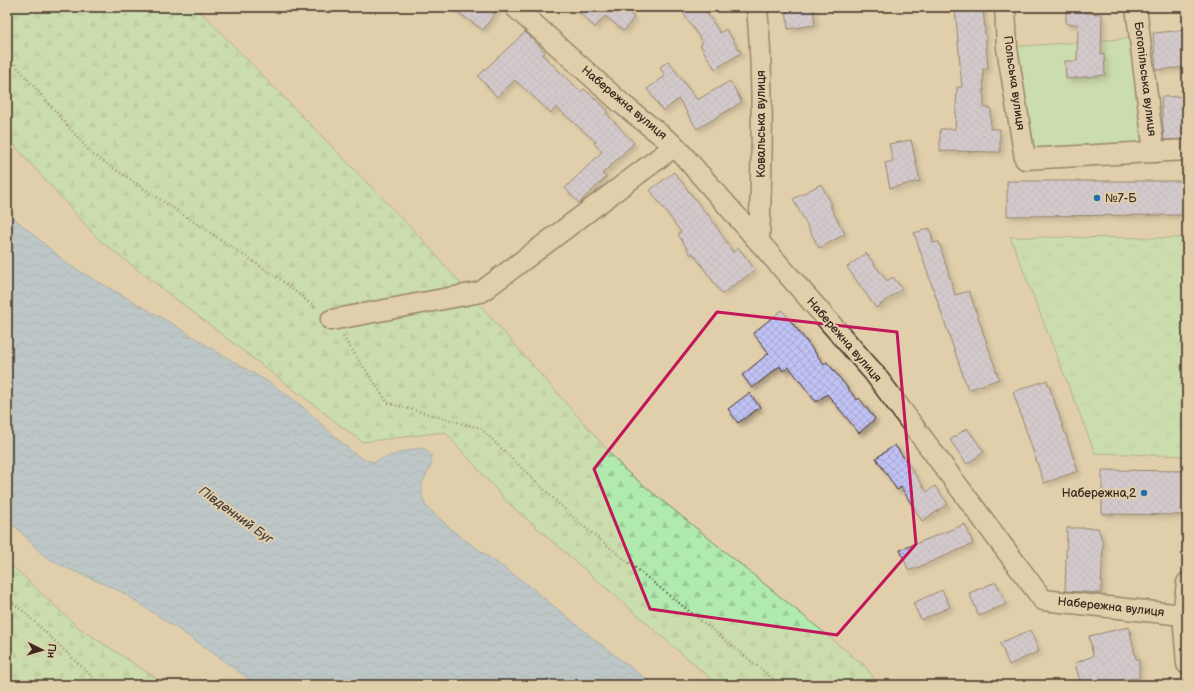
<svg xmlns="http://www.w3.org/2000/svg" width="1194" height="692" viewBox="0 0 1194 692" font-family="'Balsamiq Sans',sans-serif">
<defs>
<pattern id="forest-firs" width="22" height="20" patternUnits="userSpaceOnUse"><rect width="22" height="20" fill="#b0eaaf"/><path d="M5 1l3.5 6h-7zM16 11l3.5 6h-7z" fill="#98c996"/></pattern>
<pattern id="park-tufts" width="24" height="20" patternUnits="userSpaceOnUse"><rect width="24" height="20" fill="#b0eaaf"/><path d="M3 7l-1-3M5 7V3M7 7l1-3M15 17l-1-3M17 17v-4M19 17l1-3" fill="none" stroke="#98c996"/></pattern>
<pattern id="water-waves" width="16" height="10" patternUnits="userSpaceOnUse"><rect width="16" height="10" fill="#90bce9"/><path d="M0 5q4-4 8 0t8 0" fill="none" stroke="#7799bc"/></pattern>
<pattern id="building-cross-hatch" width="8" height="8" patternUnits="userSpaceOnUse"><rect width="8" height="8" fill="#c0c2f4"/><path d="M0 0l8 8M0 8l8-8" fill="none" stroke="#a6a7d1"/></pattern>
<filter id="shadow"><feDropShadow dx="3.5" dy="3.5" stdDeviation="2" flood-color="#0004"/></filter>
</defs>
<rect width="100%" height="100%" fill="#e1cfac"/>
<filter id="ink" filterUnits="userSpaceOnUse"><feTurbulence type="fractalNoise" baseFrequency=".025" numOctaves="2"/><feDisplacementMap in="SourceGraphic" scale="8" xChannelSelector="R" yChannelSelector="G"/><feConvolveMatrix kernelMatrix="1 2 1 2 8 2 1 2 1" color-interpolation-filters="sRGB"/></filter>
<g filter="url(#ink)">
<!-- grass -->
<polygon fill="#b0eaaf" stroke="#768a66" points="1134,38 1147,146 1029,155 1011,47"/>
<!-- forest -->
<g fill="url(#forest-firs)" stroke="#768a66">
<polygon points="7,7 196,7 420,237 625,470 865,666 879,685 718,685 508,503 445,432 362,442 99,240 7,137"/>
<polygon points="7,561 79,628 167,685 7,685"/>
</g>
<!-- park -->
<polygon fill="url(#park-tufts)" stroke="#768a66" points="1010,237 1187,238 1187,456 1095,453"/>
<!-- water -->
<polygon fill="url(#water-waves)" stroke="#6e8298" points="7,212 69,265 178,327 211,348 273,385 301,405 352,452 365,460 374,462 401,452 419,448 427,450 431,455 432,461 430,468 422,483 422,496 426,506 458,535 527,584 599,643 654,685 257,685 206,648 122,592 60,565 43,555 17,528 7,521"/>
<!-- building -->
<g fill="url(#building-cross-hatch)" stroke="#3b2a1e" filter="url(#shadow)">
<polygon points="450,7 499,7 483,30"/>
<polygon points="573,7 621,7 634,17 624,31 605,16 595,27"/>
<polygon points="692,7 703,7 720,33 726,29 741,53 715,69 700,45 703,43 683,13"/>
<polygon points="786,7 813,7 815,25 788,29"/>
<polygon points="955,7 983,7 988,69 983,69 984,108 991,108 990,129 1000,129 1000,152 940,151 940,129 955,129 957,87 962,87"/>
<polygon points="1066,8 1086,9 1086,13 1102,14 1101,55 1104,54 1105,75 1066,79 1065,61 1077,61 1078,24 1066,24"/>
<polygon points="1187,30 1187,67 1156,70 1153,33"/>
<polygon points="525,32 545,52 542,55 581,92 584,89 608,110 606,113 634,143 602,174 606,177 579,203 565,188 602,152 594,143 596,142 556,107 551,113 515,80 497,97 478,76"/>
<polygon points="668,61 697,100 730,81 742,102 697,129 679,99 663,111 647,89 665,76 660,67"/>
<polygon points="1187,96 1187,139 1164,140 1161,97"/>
<polygon points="911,140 920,181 890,188 885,163 893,161 889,144"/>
<polygon points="674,172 707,215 708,214 733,252 739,248 755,270 722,294 693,253 691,255 678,234 681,232 650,190"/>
<polygon points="1007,181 1187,181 1187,215 1007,216"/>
<polygon points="821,184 832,205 830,206 845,234 819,248 793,199"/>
<polygon points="930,228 933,243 939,242 955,295 969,291 999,379 968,390 914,233"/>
<polygon points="866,253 887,281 893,277 902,289 876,308 847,267"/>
<polygon points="782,310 824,364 827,362 857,400 859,398 875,419 859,433 827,394 816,402 789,367 783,371 780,366 752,388 742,375 769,353 753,333"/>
<polygon points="1047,380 1078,471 1044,483 1013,392"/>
<polygon points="749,393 760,407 738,423 728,409"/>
<polygon points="967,428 984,452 967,464 950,440"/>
<polygon points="895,445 927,492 935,486 948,504 922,521 901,487 897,490 876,458"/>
<polygon points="1102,470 1187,471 1187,515 1102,514"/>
<polygon points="965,524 973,544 909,571 900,550"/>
<polygon points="1067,528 1098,528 1103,543 1101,593 1065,591"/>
<polygon points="996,582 1006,604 979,616 969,593"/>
<polygon points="942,590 950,607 921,620 913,603"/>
<polygon points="1129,627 1136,659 1139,659 1139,678 1126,679 1128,685 1081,685 1075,663 1093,656 1089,636"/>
<polygon points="1030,630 1039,651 1009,665 1000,643"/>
</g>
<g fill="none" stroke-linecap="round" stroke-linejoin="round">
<defs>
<g id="minor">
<polyline points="515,7 622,104 675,146 874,373 1043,600 1183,615 1187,583"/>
<path d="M757,7c7,77 5,158 2,235"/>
<polyline points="1005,7 1007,48 1025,159 1187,150"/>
<polyline points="1136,7 1154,152"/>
<polyline points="331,320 481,292 675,146"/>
<polyline points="1183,615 1187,664"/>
</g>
</defs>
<!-- minor casing -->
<use href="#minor" stroke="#3b2a1e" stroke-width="23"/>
<!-- path -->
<g stroke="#3b2a1e" stroke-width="2.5" stroke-dasharray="1 3" stroke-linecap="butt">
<polyline points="7,55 92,154 281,280 317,309"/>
<polyline points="343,337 388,403 480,428 578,522 781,685"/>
<polyline points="7,598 24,612 101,685"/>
</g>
<!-- minor -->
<use href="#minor" stroke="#e1cfac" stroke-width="20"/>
</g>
</g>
<!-- marked area -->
<path d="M0 0H1194V692H0ZM717,312l180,20 19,212 -79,91 -187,-26 -56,-140z" fill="#e1cfac" fill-opacity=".55" fill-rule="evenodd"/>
<path fill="none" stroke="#c2185b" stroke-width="3" stroke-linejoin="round" d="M717,312l180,20 19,212 -79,91 -187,-26 -56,-140z"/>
<!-- markers -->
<g fill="#1f6fb2" stroke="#e1cfac" stroke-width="1.5">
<circle cx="1097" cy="198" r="4"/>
<circle cx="1144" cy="493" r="4"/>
</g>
<g text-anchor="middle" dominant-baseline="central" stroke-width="4" stroke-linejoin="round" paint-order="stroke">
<!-- street labels -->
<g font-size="12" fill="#3b2a1e" stroke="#e1cfac">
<text transform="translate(1145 79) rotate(83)">Богопільська вулиця</text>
<text transform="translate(1014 83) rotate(82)">Польська вулиця</text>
<text transform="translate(624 103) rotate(40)">Набережна вулиця</text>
<text transform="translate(761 124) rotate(-90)">Ковальська вулиця</text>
<text transform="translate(844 340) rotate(49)">Набережна вулиця</text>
<text transform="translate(1111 607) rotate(6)">Набережна вулиця</text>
</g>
<!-- poi labels -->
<g font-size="12" fill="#3b2a1e" stroke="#e1cfac" text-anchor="start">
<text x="1105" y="198">№7-Б</text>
<text x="1136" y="493" text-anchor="end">Набережна,2</text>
</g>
<!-- water labels -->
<g font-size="13" font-style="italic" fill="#48403c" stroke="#e1cfac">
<text transform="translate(236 515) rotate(36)">Південний Буг</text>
</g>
</g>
<!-- margin -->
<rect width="1194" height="692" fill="none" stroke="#e1cfac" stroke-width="24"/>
<rect x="12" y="12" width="1170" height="668" fill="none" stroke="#3b2a1e" stroke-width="1.5" filter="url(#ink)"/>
<!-- north arrow -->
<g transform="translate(42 650) rotate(95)" stroke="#e1cfac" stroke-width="3" paint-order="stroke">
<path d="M0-3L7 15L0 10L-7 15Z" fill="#3b2a1e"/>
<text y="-6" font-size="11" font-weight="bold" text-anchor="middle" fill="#3b2a1e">Пн</text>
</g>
</svg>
